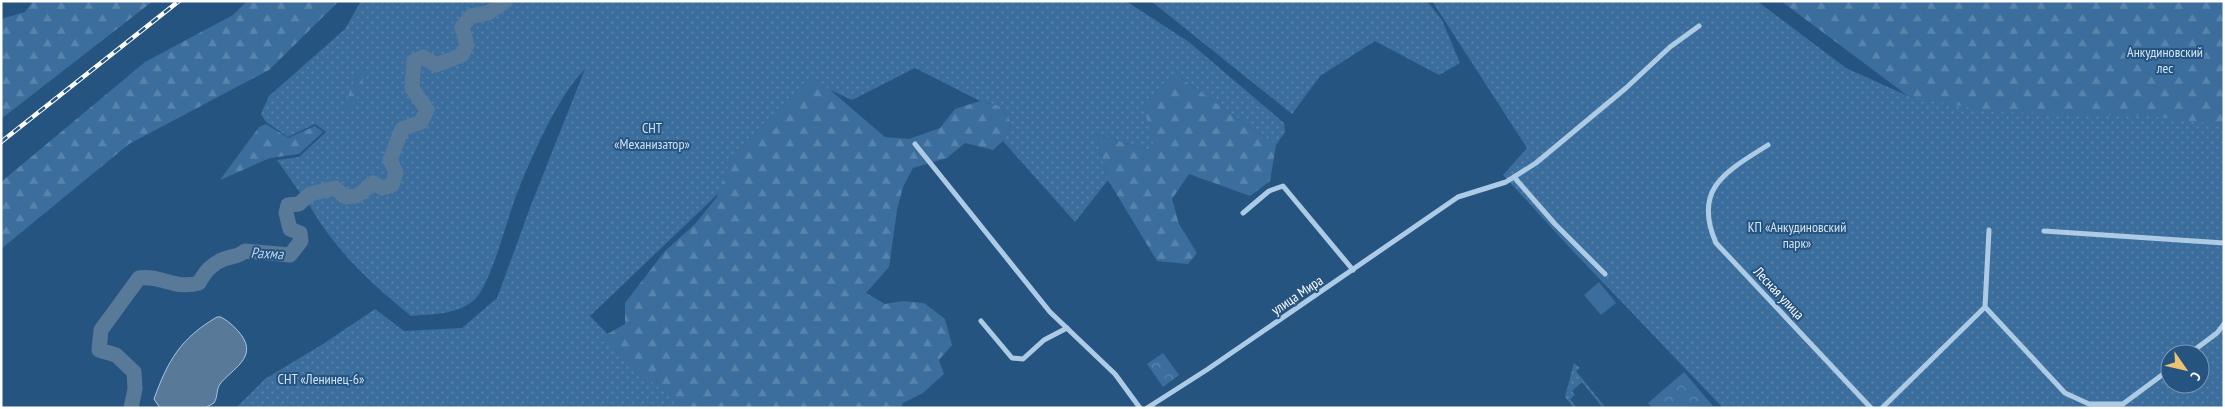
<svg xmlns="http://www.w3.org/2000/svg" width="2225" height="409" viewBox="0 0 2225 409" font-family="'PT Sans Narrow',sans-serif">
<defs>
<pattern id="grass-dots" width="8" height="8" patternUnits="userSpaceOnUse" patternTransform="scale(1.25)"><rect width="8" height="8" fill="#3b6e9d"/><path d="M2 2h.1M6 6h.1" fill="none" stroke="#5884ac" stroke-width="1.8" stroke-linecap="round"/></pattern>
<pattern id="forest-firs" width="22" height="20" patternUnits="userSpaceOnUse" patternTransform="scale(1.25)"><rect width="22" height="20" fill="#3b6e9d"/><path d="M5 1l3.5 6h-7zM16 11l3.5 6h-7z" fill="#5884ac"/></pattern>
<pattern id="park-crowns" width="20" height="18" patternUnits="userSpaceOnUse" patternTransform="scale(1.25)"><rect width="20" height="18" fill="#3b6e9d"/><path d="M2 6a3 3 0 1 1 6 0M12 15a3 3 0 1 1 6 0" fill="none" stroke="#5884ac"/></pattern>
</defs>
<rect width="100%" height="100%" fill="#265480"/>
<!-- grass -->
<g fill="url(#grass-dots)" fill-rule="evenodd">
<path d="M361,1h140l-14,10 -17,3 -10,13 4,17 -4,9 -24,9 -13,-8 -12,7 -1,29 14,20 -5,10c-25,7 -24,19 -32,41l6,10 -4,11 -7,3 -11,-4 -15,12 -10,2 -12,-9 -24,5 -7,6 -26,-37 22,-3 27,-25 -11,-8 -27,13 -22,-15 -5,-8 8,-18 76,-67z"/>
<path d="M509,1h617l63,41 95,81 1,9 -9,13 -98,-69 -23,76 -59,-18 12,46 -33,42 -72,-81 8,-19 -11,-16 -20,-5 -65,-33 -63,32 -24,-11 -238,227 40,41 63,51h-457l29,-29 58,-35 52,-35 29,22 58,-3 35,-30 34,-93 54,-136c-28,28 -54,89 -69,127 -9,23 -26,92 -43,105 -18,14 -40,13 -62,15 -41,-33 -78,-68 -104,-115l4,-4 23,-6 10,9 14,-2 7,-7 9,-4 7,3 11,-2 8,-16 -6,-12 11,-30 16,-4 9,-16c-15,-18 -15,-24 -14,-47l7,-3 12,7 28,-10 7,-12 -5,-18 7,-9 16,-2z"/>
<polygon points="1151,1 1427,1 1442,20 1460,63 1439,75 1375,41 1320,76 1292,114"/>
<path d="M1432,1h325l89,67 62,28 316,23v289h-501l-152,-159 -68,-74 24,-27zM2170,354h30v30h-30z"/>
<polygon points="1574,363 1580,368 1576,371 1606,408 1603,408 1582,382 1572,391 1575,395 1570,399 1577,408 1574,408 1565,397"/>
</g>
<!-- forest -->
<g fill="url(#forest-firs)">
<polygon points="33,1 153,1 1,119 1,19 25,12"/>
<polygon points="247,1 339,1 269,70 129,144 1,249 1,182 145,62 233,15"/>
<polygon points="1781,1 2224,1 2224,125 2149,116 1992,112 1908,96"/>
<path d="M364,64l-2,22 -15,29c-1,-21 5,-33 17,-51z"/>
<polygon points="1178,76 1276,145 1270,181 1250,196 1189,174 1172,199 1179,224 1197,253 1188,264 1157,261 1108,180 1096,134 1155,152 1144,106"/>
<polygon points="814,80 829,89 885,137 909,139 940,128 955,109 980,101 1000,106 1011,122 1003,141 993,150 965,143 947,158 913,168 903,187 897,210 889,267 866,293 885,304 903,301 924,303 945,319 952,345 939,360 944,374 923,393 903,403 901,408 684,408 636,369 602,337 625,324 625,303 665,251 695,224 717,197 728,166 789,100"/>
<polygon points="266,124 288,138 315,126 323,132 299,154 270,158 220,180 259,127"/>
</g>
<!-- park -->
<g fill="url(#park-crowns)">
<polygon points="1163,353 1179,375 1163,387 1147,364"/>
<polygon points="1684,372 1713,406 1652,408 1648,403"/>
</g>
<!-- pitch -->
<polygon fill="#3b6e9d" points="1599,282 1616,303 1601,315 1584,295"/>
<!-- water -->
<path fill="#597998" stroke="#a2c7e6" d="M217,317h4c9,5 15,11 21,19 15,22 -10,33 -22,48 -4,6 -2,13 -6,19l-9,5h-45l-6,-9c14,-39 27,-61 63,-82z"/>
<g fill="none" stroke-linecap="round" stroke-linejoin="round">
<!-- river -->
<path stroke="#597998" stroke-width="15" d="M131,408l4,-19 -1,-17 -18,-17 -17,-5 2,-20 38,-52c23,-3 35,12 60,5 6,-11 12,-19 25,-24 8,-3 14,-2 21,-8l45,4 11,-14 -1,-8 -10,-4 -4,-16 2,-8 11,-1 11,-10 25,-6 10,9 12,-1 16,-13 9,5 10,-3 4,-13 -6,-12 12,-31 19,-7 6,-12 -15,-22 2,-27 9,-4 13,8 26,-10 5,-10 -5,-18 9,-11 17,-3 18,-12"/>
<!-- street -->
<g stroke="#aecbe6" stroke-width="5">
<polyline points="915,144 1050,312 1115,374 1140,408"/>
<path d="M1768,145c-41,26 -76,43 -52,98l155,165"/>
<polyline points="1514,177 1555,224 1605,274"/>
<polyline points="1243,213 1269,191 1283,186 1353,270"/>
<polyline points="2044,231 2224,243"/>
<polyline points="1985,307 2065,393 2089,404 2123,404 2170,369"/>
<polyline points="981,321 1012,358 1023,359 1044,340 1067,328"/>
<polyline points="2189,354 2217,333 2224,324"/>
<polyline points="1147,408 1208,369 1458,197 1506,182 1536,163 1626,88 1670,47 1699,26"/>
<polyline points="1882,408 1985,307 1989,230"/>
</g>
<defs>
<polyline id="rail" points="1,142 179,1"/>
</defs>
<!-- rail casing -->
<use href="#rail" stroke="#fff" stroke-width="4.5"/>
<!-- rail -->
<use href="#rail" stroke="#265480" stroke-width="2.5" stroke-dasharray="8" stroke-linecap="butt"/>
</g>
<g text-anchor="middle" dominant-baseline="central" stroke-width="4" stroke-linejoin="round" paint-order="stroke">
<!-- park labels -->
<g font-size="14" fill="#d1e4f5" stroke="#265480">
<text x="2165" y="52">Анкудиновский<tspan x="2165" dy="16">лес</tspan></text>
<text x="652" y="128">СНТ<tspan x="652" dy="16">«Механизатор»</tspan></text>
<text x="1797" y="227">КП «Анкудиновский<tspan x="1797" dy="16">парк»</tspan></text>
<text x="321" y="379">СНТ «Ленинец-6»</text>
</g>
<!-- street labels -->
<g font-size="14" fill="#fff" stroke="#265480">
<text transform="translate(1779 293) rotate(47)">Лесная улица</text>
<text transform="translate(1297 295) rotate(-34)">улица Мира</text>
</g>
<!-- water labels -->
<g font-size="15" font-style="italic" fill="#b9d5ee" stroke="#265480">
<text transform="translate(267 253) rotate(3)">Рахма</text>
</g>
</g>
<!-- border -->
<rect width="2225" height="409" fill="none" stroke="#ffffff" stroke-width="5"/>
<!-- north arrow -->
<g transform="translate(2185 369) rotate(124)"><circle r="24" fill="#265480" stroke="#7d98b3"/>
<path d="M0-4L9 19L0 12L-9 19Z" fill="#eec273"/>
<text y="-8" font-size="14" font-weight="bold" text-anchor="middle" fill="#ffffff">С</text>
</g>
</svg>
